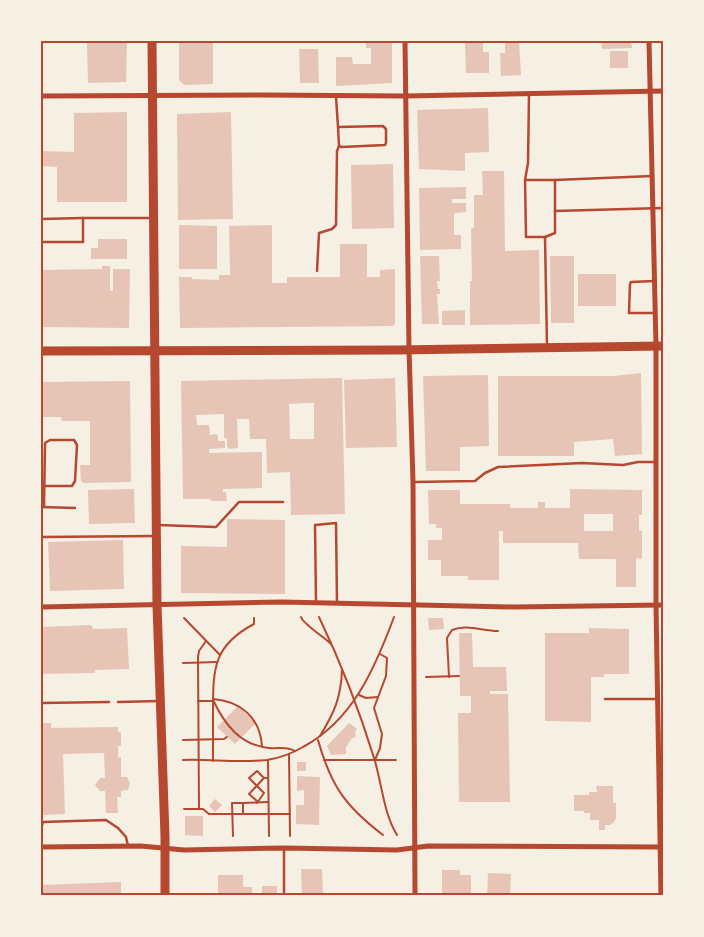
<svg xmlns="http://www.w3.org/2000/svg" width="704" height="937" viewBox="0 0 704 937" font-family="Jost,sans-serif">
<rect width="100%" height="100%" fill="#f6efe4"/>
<!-- building -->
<g fill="#e6c5b7" fill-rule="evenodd">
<polygon points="87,41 127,41 126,82 88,83"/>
<polygon points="179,41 213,41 213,84 184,85 179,80"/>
<polygon points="371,41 392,41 392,83 336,86 336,57 352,57 353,64 371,64 371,48 366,48 366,43 371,43"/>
<polygon points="465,41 483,41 483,52 489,52 489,73 466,73"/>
<polygon points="505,41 519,41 521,75 501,76 500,53 505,53"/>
<polygon points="601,41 631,41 632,48 602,49"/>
<polygon points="299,49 318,49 319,83 300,83"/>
<rect x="610" y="51" width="18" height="17"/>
<polygon points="488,108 489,152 465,153 465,171 419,169 417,110"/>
<polygon points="127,112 127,202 57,202 57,167 41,166 41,151 74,152 74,113"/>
<polygon points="231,112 233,219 178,220 177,114"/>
<polygon points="393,164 394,228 352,229 351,165"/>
<polygon points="482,171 504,171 505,251 539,250 540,324 470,325 470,281 472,281 471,228 474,228 474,195 483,195"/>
<polygon points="466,187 466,199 452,199 452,203 466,203 466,212 454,213 454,235 461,235 461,249 420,250 419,188"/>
<polygon points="179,225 217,226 217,269 179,269"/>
<polygon points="272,225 272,283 287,283 287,277 340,277 340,244 367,244 367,277 380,277 380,270 395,269 395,324 393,326 180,328 179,277 192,277 192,279 219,280 219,275 230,275 229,226"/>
<polygon points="98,239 127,239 127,259 91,259 91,248 98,248"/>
<polygon points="420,256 439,256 440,281 437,281 438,289 440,289 440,294 437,294 439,324 422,324"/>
<polygon points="550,256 574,256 574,323 551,323"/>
<polygon points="102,266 110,266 110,291 113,291 113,269 130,269 129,328 41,327 41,270 102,269"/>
<rect x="578" y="274" width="38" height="32"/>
<polygon points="465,310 465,325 442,325 442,311"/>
<polygon points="641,373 642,454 615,456 613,439 574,442 574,456 498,456 498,376 613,376"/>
<polygon points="488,375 489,446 460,447 460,471 426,471 423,376"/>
<path d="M342,378l3,136 -54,1 -1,-43 -23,1 -1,-34h-16l-1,-20h-12l1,29 -9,1 -2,-3v-8h-3v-24l-28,1 1,10h12l1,10 6,-1 2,2v5h7v7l-16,1v4l53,-1v36l-39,1v3h3l1,9h-16v-2h-28l-2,-118zM306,403h8v36h-24l-1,-35z"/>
<polygon points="395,378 397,447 346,448 344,380"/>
<polygon points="130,381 131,482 84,483 81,481 80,465 90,465 90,421 62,421 61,417 41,417 41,382"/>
<polygon points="134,489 135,523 89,524 88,490"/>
<path d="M570,489l72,1v25h-3v16h3v28l-6,-1v29h-20v-28h-37l-1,-16h-75v-12h-4v49h-31v-4h-27v-16h-13v-20h14v-12h-6v-4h-7l-1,-34h32v14h50v4h28v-6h7v6h25zM584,514h29v17h-29z"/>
<polygon points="227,519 285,520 285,594 181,593 181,546 227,547"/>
<polygon points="123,540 124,589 50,591 48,542"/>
<polygon points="428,618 443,618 444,629 429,630"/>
<polygon points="91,625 93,629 127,628 129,669 95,670 95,673 41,674 41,627"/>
<polygon points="589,628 629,629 629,674 604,674 604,677 591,677 591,722 545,721 545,633 589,633"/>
<polygon points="459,633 472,633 473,667 506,667 507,691 490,691 490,694 508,694 510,802 459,802 458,713 471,713 471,696 460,696"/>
<polygon points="238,706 256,723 235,744 217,727"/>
<polygon points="41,723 51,723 51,728 118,727 118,732 121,732 121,746 118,746 118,758 121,757 121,777 127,777 130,783 128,790 121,791 121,797 117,797 118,813 106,813 105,791 100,791 95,785 100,778 105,778 104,753 63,754 65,814 41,815"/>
<polygon points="349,723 357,729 355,732 356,737 352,738 346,747 346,754 331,755 327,746"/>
<rect x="297" y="762" width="9" height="9"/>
<polygon points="297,776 320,777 319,825 296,824 296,805 304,805 304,790 297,791"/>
<polygon points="596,786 613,786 613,803 616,803 616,818 614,822 610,825 605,825 605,830 599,830 599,820 590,820 590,813 584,813 584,811 574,811 574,795 589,795 589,792 597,792"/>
<polygon points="215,799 222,805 215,812 209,806"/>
<polygon points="185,816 203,816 203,836 185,835"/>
<polygon points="301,869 322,869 323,896 302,896"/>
<polygon points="442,870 460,870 460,875 471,875 471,896 442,896"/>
<polygon points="488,873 511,874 510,896 487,896"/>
<polygon points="218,875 243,875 243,887 252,887 252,896 218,896"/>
<polygon points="121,882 121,896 43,896 43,885"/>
<rect x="262" y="886" width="15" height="10"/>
</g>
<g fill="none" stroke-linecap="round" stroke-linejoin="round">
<!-- path -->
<g stroke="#b5482f" stroke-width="2">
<path d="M301,617c2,7 23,20 30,27"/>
<path d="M319,617c22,46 40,92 55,141 8,25 9,54 23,77"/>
<polyline points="184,618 220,655"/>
<polyline points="183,663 217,662"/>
<polyline points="426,677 459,676"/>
<path d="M449,677l-2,-39 5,-8c15,-6 30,1 46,1"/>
<polyline points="359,695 366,698 378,697"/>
<path d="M213,699c27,2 47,18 49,47"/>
<path d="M213,700c12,25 27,45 56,48 11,1 17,-2 26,3"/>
<polyline points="198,701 213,701"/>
<path d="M320,736c14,-23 21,-38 22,-66"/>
<polyline points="183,740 224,739 227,737"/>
<path d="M318,740c13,46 27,66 65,95"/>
<polyline points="289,754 290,836"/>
<path d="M183,760c28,-1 56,3 84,0 13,-2 24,-6 36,-13 50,-27 72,-79 91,-130"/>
<polyline points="268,760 269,836"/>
<polyline points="324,760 396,760"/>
<polyline points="375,760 380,748 382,734 374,708 386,676 387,658 380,654"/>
<path d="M213,761c0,-18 0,-35 0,-52 0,-41 1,-64 41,-85v-6"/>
<polyline points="257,801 249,794 264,778"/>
<polyline points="257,803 264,793 249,778 257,771 264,778 268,778"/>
<polyline points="184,809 203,809 209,814 243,814 243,803 268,802"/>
<polyline points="199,809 198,657 199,651 206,641"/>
<polyline points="243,814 290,814"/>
<polyline points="233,836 232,803 243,803"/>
</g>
<!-- service -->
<g stroke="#b5482f" stroke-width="2.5">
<polyline points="336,97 338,127 383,126 386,129 386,143 385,145 342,147 339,146 338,127"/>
<polyline points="525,180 526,237 545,237 555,233 555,180 525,180 528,163 529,94"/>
<polyline points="555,180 652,176"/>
<polyline points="555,211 663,208"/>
<polyline points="41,219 83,218"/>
<polyline points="545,237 547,346"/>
<polyline points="41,242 83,242 83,218 150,218"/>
<polyline points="317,271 319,233 332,229 336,225 337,151 339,146"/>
<polyline points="654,281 631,282 630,284 629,313 655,313"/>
<polyline points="414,482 475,481 485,473 498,467 582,463 623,465 638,462 656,462"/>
<polyline points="41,486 72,486 75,481 77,445 74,440 50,440 45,443 44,507"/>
<polyline points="41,507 75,508"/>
<polyline points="158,525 216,527 239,502 283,502"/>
<polyline points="41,537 155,536"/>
<polyline points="316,602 315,525 336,523 337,603"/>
<polyline points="605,699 656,699"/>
<polyline points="118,702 159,701"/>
<polyline points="41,703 109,702"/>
<polyline points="41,829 43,822 106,820 118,828 126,837 128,846"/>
<polyline points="284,848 284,896"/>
</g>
<!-- minor -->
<g stroke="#b5482f" stroke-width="5">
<polyline points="405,41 409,349 413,482 415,896"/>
<polyline points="649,41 656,346 656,605 661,896"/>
<polyline points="41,96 262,95 405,96 663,91"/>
<polyline points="41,607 282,602 514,607 663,605"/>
<polyline points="41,847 141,846 184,850 284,848 397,850 428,846 663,847"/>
</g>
<!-- primary -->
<g stroke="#b5482f" stroke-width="9">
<polyline points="152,41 157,605 165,836 165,896"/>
<polyline points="41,351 397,350 663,346"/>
</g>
</g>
<!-- border -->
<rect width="704" height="937" fill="none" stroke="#f6efe4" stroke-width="85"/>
<rect x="42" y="42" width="620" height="852" fill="none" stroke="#b5482f" stroke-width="2"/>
</svg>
